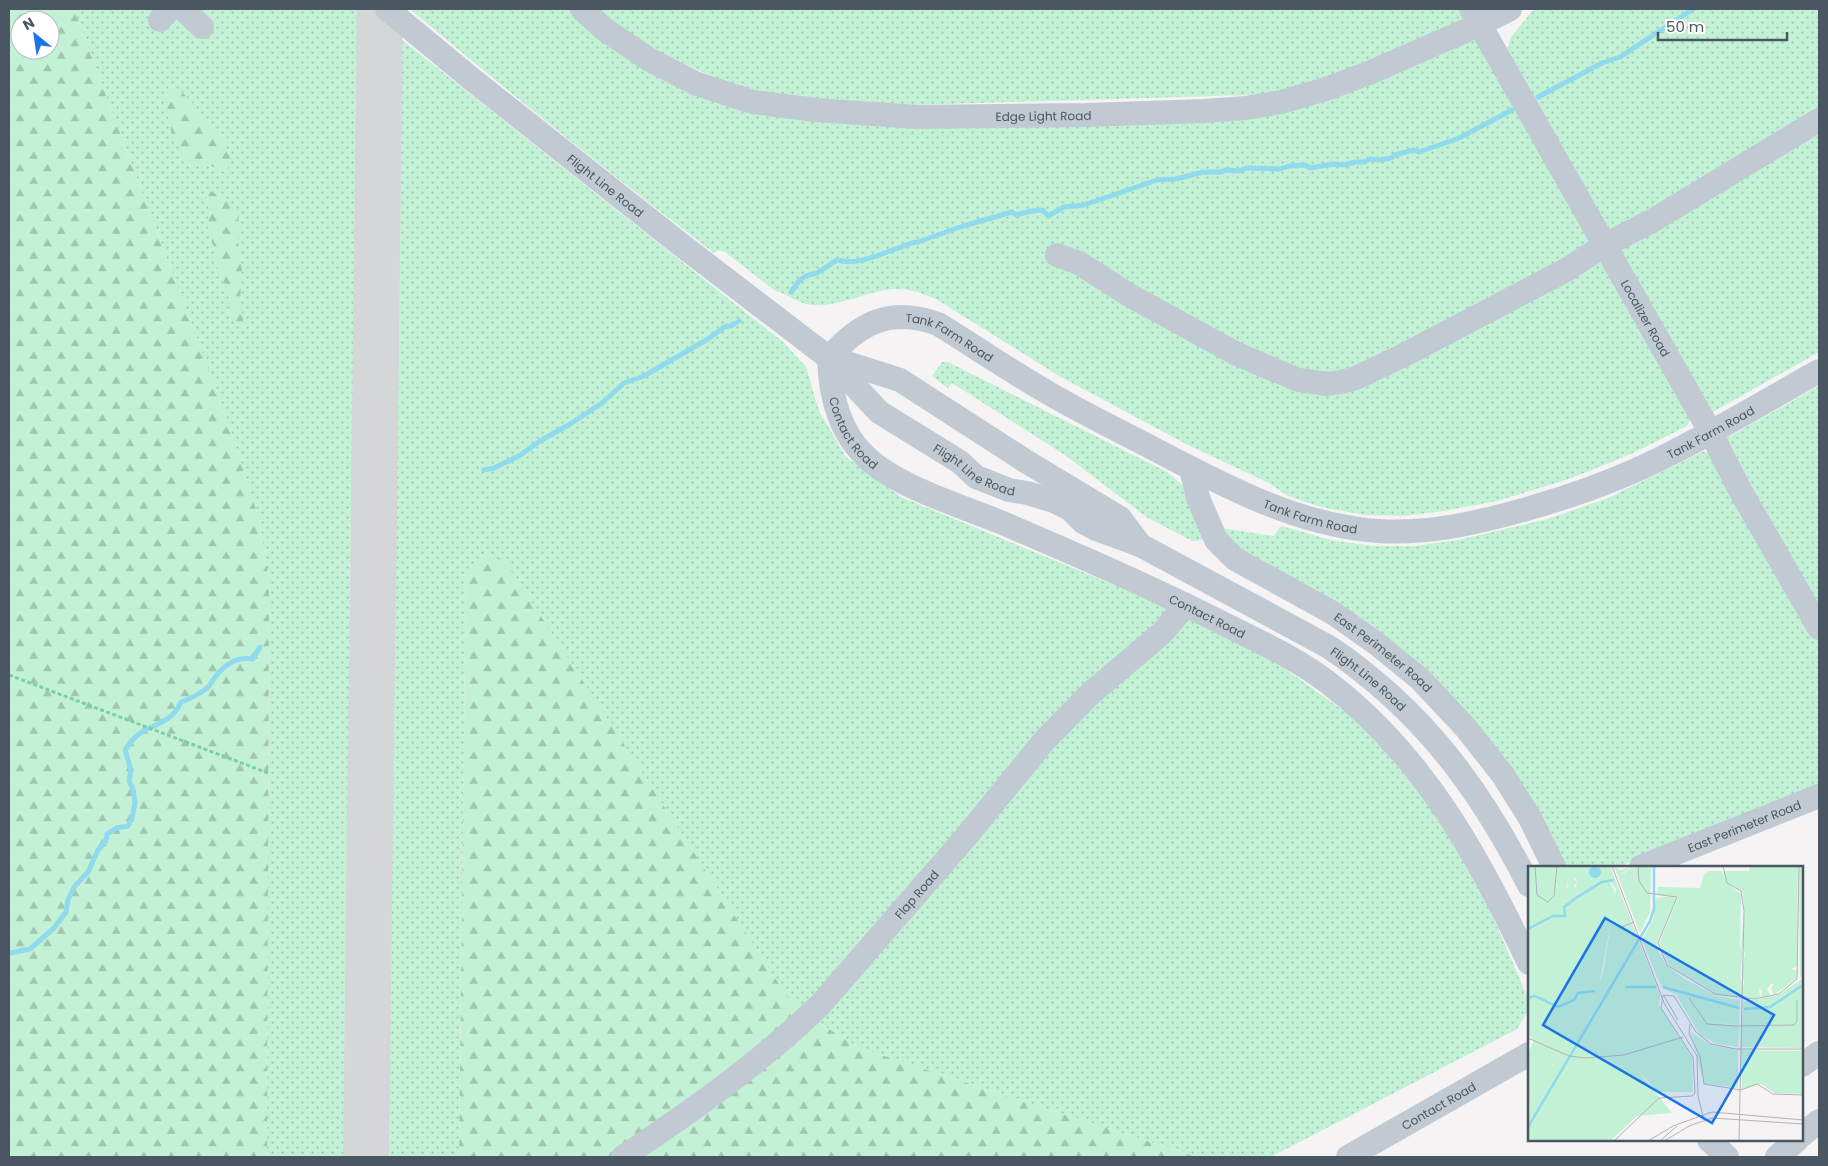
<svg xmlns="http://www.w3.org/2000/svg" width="1828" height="1166" viewBox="0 0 1828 1166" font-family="Poppins,sans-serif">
<defs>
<pattern id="grass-dots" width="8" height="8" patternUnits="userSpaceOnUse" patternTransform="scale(1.25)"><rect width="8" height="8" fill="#c3f1d5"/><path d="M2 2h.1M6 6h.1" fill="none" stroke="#a0c6b0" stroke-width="1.8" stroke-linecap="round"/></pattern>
<pattern id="forest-firs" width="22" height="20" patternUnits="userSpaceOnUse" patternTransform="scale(1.25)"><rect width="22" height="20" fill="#c3f1d5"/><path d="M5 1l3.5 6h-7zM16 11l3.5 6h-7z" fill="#a0c6b0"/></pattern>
</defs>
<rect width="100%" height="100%" fill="#f5f3f3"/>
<!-- grass -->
<g fill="url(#grass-dots)">
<polygon points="74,9 363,9 783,342 806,367 819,411 846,457 901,497 1146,598 1274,661 1361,723 1440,817 1489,907 1529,1001 1529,1009 1517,1029 1271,1157 1197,1157 862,1049 827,1028 788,998 504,560 482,555 466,571 459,1157 267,1157 269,580 259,519 228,422"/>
<path d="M410,9h160l13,14 127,74 472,21 286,-81 11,2 114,207 -265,143 274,-138 89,167 -4,8 -56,28 -62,25 -72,22 -53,10 -42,5 -36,-1 -45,-8 -33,-11 -19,-13 -81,-38 -129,-69 -123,-77c-13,-5 -26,-11 -40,-10 -29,1 -54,18 -83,16 -15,-1 -25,-11 -39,-15l-49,-38 -7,-2 -4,3c-103,-79 -205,-160 -304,-244z"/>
<polygon points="594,9 1465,9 1470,20 1367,65 1281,94 879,106 739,89 629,38"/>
<polygon points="1534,9 1819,9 1819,114 1631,228 1608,231 1506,54 1511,37"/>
<polygon points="1819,124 1819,352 1711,413 1610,247"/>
<polygon points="942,362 948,362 1167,472 1190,491 1204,534 1202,540 1192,541 1148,518 1065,455 952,383 948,388 932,376"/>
<polygon points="1819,386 1819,617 1727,438"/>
<polygon points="1704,451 1711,455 1719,464 1819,643 1819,788 1618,867 1560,867 1470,721 1240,553 1221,528 1274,536 1281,526 1331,540 1372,546 1415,546 1458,540 1548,519 1608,498"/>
</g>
<!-- forest -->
<g fill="url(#forest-firs)" fill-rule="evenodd">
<path d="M9,9h65l154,413 31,97 10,61 -2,577h-258zM20,20h30v30h-30z"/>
<polygon points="168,87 178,89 192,102 199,117 224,141 231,160 226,172 211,166 188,164 172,135 165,104"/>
<path d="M206,191c15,2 23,10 33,21l-1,30 4,28 -2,32 3,15v14l-13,-17 -2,-24 -10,-20 -3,-19 -7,-23v-23z"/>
<polygon points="482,555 504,559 788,998 827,1028 862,1049 1197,1157 459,1157 466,571"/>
</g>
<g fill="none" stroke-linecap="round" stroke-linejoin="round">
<!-- stream -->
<g stroke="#90daee" stroke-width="5">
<polyline points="1538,97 1602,63 1620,57 1693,9"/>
<path d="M791,292l8,-11 7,-5 11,-3 20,-13c21,6 42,-6 62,-12 7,-2 11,-6 19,-6l45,-16 49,-14 4,3 15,-4 12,-1 5,6 16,-9 20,-2 73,-25 19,-1 27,-7h17l7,-2 12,1 8,-3 33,1 9,-3 16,-1 5,3 23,-4 12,1 10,-3h9l6,-3 9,1 12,-2 4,-3 18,-5 6,2 40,-14 53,-28"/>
<polyline points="484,470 494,468 519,456 540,441 570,424 602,403 624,383 644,376 708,339 726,326 731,326 739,321"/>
<path d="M9,952l2,1 19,-4 24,-21 12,-16 2,-12 6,-13 14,-15 10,-22 8,-9 1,-7 10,-6 11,-2 4,-8 3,-15 -2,-14 -4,-8 2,-11 -6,-20c5,-7 9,-14 17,-18 17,-10 30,-10 39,-30 9,-3 18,-8 25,-13 3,-2 5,-6 7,-9 10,-14 22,-24 40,-21l7,-12"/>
</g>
<!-- taxiway -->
<polyline stroke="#d5d6d8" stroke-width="46" points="366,1157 380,9"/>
<!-- path -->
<polyline stroke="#7ad0a6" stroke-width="3" stroke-dasharray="4 2.5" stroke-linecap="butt" points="9,675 268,773"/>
<!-- minor -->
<g stroke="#c1cad2" stroke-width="24">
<polyline points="183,9 202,27"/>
<path id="s1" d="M387,9l87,72 206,163 149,114 50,54 81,50 16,15 33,13 18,3 27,8 16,8 13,13 13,7 44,16 189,102c93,63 150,140 200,238"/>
<path id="s2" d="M582,9l22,20 46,31 47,24 25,8 31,10 63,8 100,7 170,-2 118,-4 42,-3 35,-6 45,-13 43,-16 112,-49 29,-15"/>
<path id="s3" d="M1471,9l240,424 29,57 79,138"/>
<polyline points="160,20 169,9"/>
<polyline points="1057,255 1079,263 1129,295 1235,353 1260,364 1299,380 1328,384 1341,382 1356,378 1404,355 1566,270 1605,245 1652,221 1819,120"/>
<path id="s4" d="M829,358c31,-36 62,-51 109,-34 34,21 68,44 102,64 38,23 78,42 116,62 71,37 141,75 222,81 46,3 90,-6 134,-18 45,-12 90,-27 133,-47 60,-28 117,-63 174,-95"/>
<path id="s5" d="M829,358c1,35 10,73 36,98 31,31 100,51 140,68 77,33 153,66 227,104 32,16 65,31 94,53 96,72 153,176 203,282"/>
<polyline points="831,358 900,380 1027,462 1120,518 1140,545"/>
<path id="s6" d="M1191,468l7,30 18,42 19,19 98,54 44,31 43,35 46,49 37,47 27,43 24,49"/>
<path id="s7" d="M1641,867l178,-71"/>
<polyline points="1802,1065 1819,1053"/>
<polyline points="1802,1135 1819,1121"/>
<polyline points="1709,1140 1727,1157"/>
<path id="s8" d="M623,1157c69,-46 137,-94 197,-152l145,-167 79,-97 46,-47 72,-61 24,-28"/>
<path id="s9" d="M1348,1157l181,-103"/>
<polyline points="1777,1157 1797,1140"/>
</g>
</g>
<g text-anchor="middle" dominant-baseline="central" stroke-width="4" stroke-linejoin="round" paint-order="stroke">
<!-- street labels -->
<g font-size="12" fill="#4a5661" stroke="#fff">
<text stroke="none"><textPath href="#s2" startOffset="488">Edge Light Road</textPath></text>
<text stroke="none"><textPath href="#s1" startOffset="281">Flight Line Road</textPath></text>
<text stroke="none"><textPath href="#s3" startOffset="355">Localizer Road</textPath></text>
<text stroke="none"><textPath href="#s4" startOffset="139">Tank Farm Road</textPath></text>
<text stroke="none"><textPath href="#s5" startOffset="81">Contact Road</textPath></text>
<text stroke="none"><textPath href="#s4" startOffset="964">Tank Farm Road</textPath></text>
<text stroke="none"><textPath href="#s1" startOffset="749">Flight Line Road</textPath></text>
<text stroke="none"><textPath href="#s4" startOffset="544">Tank Farm Road</textPath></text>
<text stroke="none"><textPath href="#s5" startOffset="486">Contact Road</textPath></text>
<text stroke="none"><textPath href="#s6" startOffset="279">East Perimeter Road</textPath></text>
<text stroke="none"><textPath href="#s1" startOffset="1199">Flight Line Road</textPath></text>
<text stroke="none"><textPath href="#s7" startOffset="111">East Perimeter Road</textPath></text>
<text stroke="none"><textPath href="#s8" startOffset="396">Flap Road</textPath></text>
<text stroke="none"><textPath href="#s9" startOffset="104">Contact Road</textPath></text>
</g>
</g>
<!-- overview -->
<g transform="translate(1528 866)">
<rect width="275" height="275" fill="#f5f3f3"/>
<path d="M0,0h19l13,26 7,-4 1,-9 4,-2 5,5 -10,17 -39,27zM57,0h25l50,129 -1,10 33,52 1,35h-35l-29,-31 -4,-9 -3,-56 -4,-1 -86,146h-4v-33l71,-122 5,-17 12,-80 -7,-9h-17l-5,-4zM86,0l6,4 14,-4 -12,7v4l12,8 1,-19h16l-1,46 -10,21zM221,0h49l-1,100 -6,3 6,2 -1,8 -22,16 -3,-6 3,-5h-3l-4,5 3,7 -9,2 1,-7 -3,-3 1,9 -8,2 -11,-1v-6l-1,6 -22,-3 -49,-30 -10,-21 19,-47 -21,-2 1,-8 42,1 4,-13 5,-4h13l2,7 -1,-7h26zM198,16l15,8 2,4 1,19 -3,32 4,9 -4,19 3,9 -1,5 -3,-12 3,-22 -3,-8 1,-51zM271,0h4v110l-3,1zM146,30l2,4 -19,43 1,8 8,14 17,13 34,18 23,4 -1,25 -35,-3 36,4 -2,21 -21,-3 -17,-9 -24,-40 -12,-6 -6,-10 -16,-39 11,-20 3,-22zM275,112v70l-62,-1v-21l54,-2 -53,2 1,-24 36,-7zM162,166l21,13 27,5v38l-34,-5zM213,184l62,1v43l-28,-1 -14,-9 -19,5z" fill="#c3f1d5" fill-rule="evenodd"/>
<path d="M19,0h38l2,9 5,5h17l7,15 -17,91 -71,122v-54l6,-14 -6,-5v-109l39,-27 2,-10 7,-2 1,-5 -1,-4 -8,1 -3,13h-6l-2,-9 -5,5 -10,-1 -2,-16 7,-1zM107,0l-1,19 -14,-9zM90,129l4,1 5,61 45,56 -35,3 -27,25h-78z" fill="#c3f1d5"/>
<path d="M61 6a6 6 0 1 1 12 0a6 6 0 1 1-12 0Z" fill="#90daee"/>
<path fill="none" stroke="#90daee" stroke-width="2.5" d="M0,63l25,-13h12l-1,-9 12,-9 26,-16 12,-2M97,121h31M135,121l76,21M0,132l7,-2 23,11 16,-7 4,-7 17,-2M216,143l26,-2 33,-22M0,261l122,-206 4,-12v-43"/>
<path fill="none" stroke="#b1b4b9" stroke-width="1" d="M7,0l2,29 11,7 6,-6 3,-30M84,0l52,137 33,53 1,40 6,24M110,0l1,15 8,12 30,4 -19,46 9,22 48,29 39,5 25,-5 18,-15 2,-113M195,0l4,17 14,8 3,20 -5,230M91,62l15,-6M135,129l11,1 22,36 15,12 25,5h67M136,130l14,24M161,132l18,26 28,2 59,-1 3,-4v-21M162,158l-1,10 11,22 4,28 37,6 16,-6 16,10 30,1M0,172l41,18 17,2 38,-3 59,-18M86,275l45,-43 33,-2 3,-3 -2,-36 -32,-49 2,-13M120,275l25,-15 39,-14 91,8M132,275l17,-15M136,275l27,-16 22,-7 90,6"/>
<path fill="#1a73e8" fill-opacity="0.15" stroke="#1a73e8" stroke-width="2.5" d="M77,52l169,97 -62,108 -169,-98z"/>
<rect width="275" height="275" fill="none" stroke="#4a5661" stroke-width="2.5"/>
</g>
<!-- border -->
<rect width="1828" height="1166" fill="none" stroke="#4a5661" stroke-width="20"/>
<!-- north arrow -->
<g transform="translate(35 35) rotate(330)"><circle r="24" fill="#ffffff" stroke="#b7bbc0"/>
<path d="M0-4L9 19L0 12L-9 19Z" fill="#1a73e8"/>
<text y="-8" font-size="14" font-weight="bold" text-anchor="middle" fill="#4a5661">N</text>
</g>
<!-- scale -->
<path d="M1658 32v8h129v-8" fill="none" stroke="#4a5661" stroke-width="2.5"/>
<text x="1666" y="32" font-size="15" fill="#4a5661" stroke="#ffffff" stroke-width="4" paint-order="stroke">50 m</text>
</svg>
